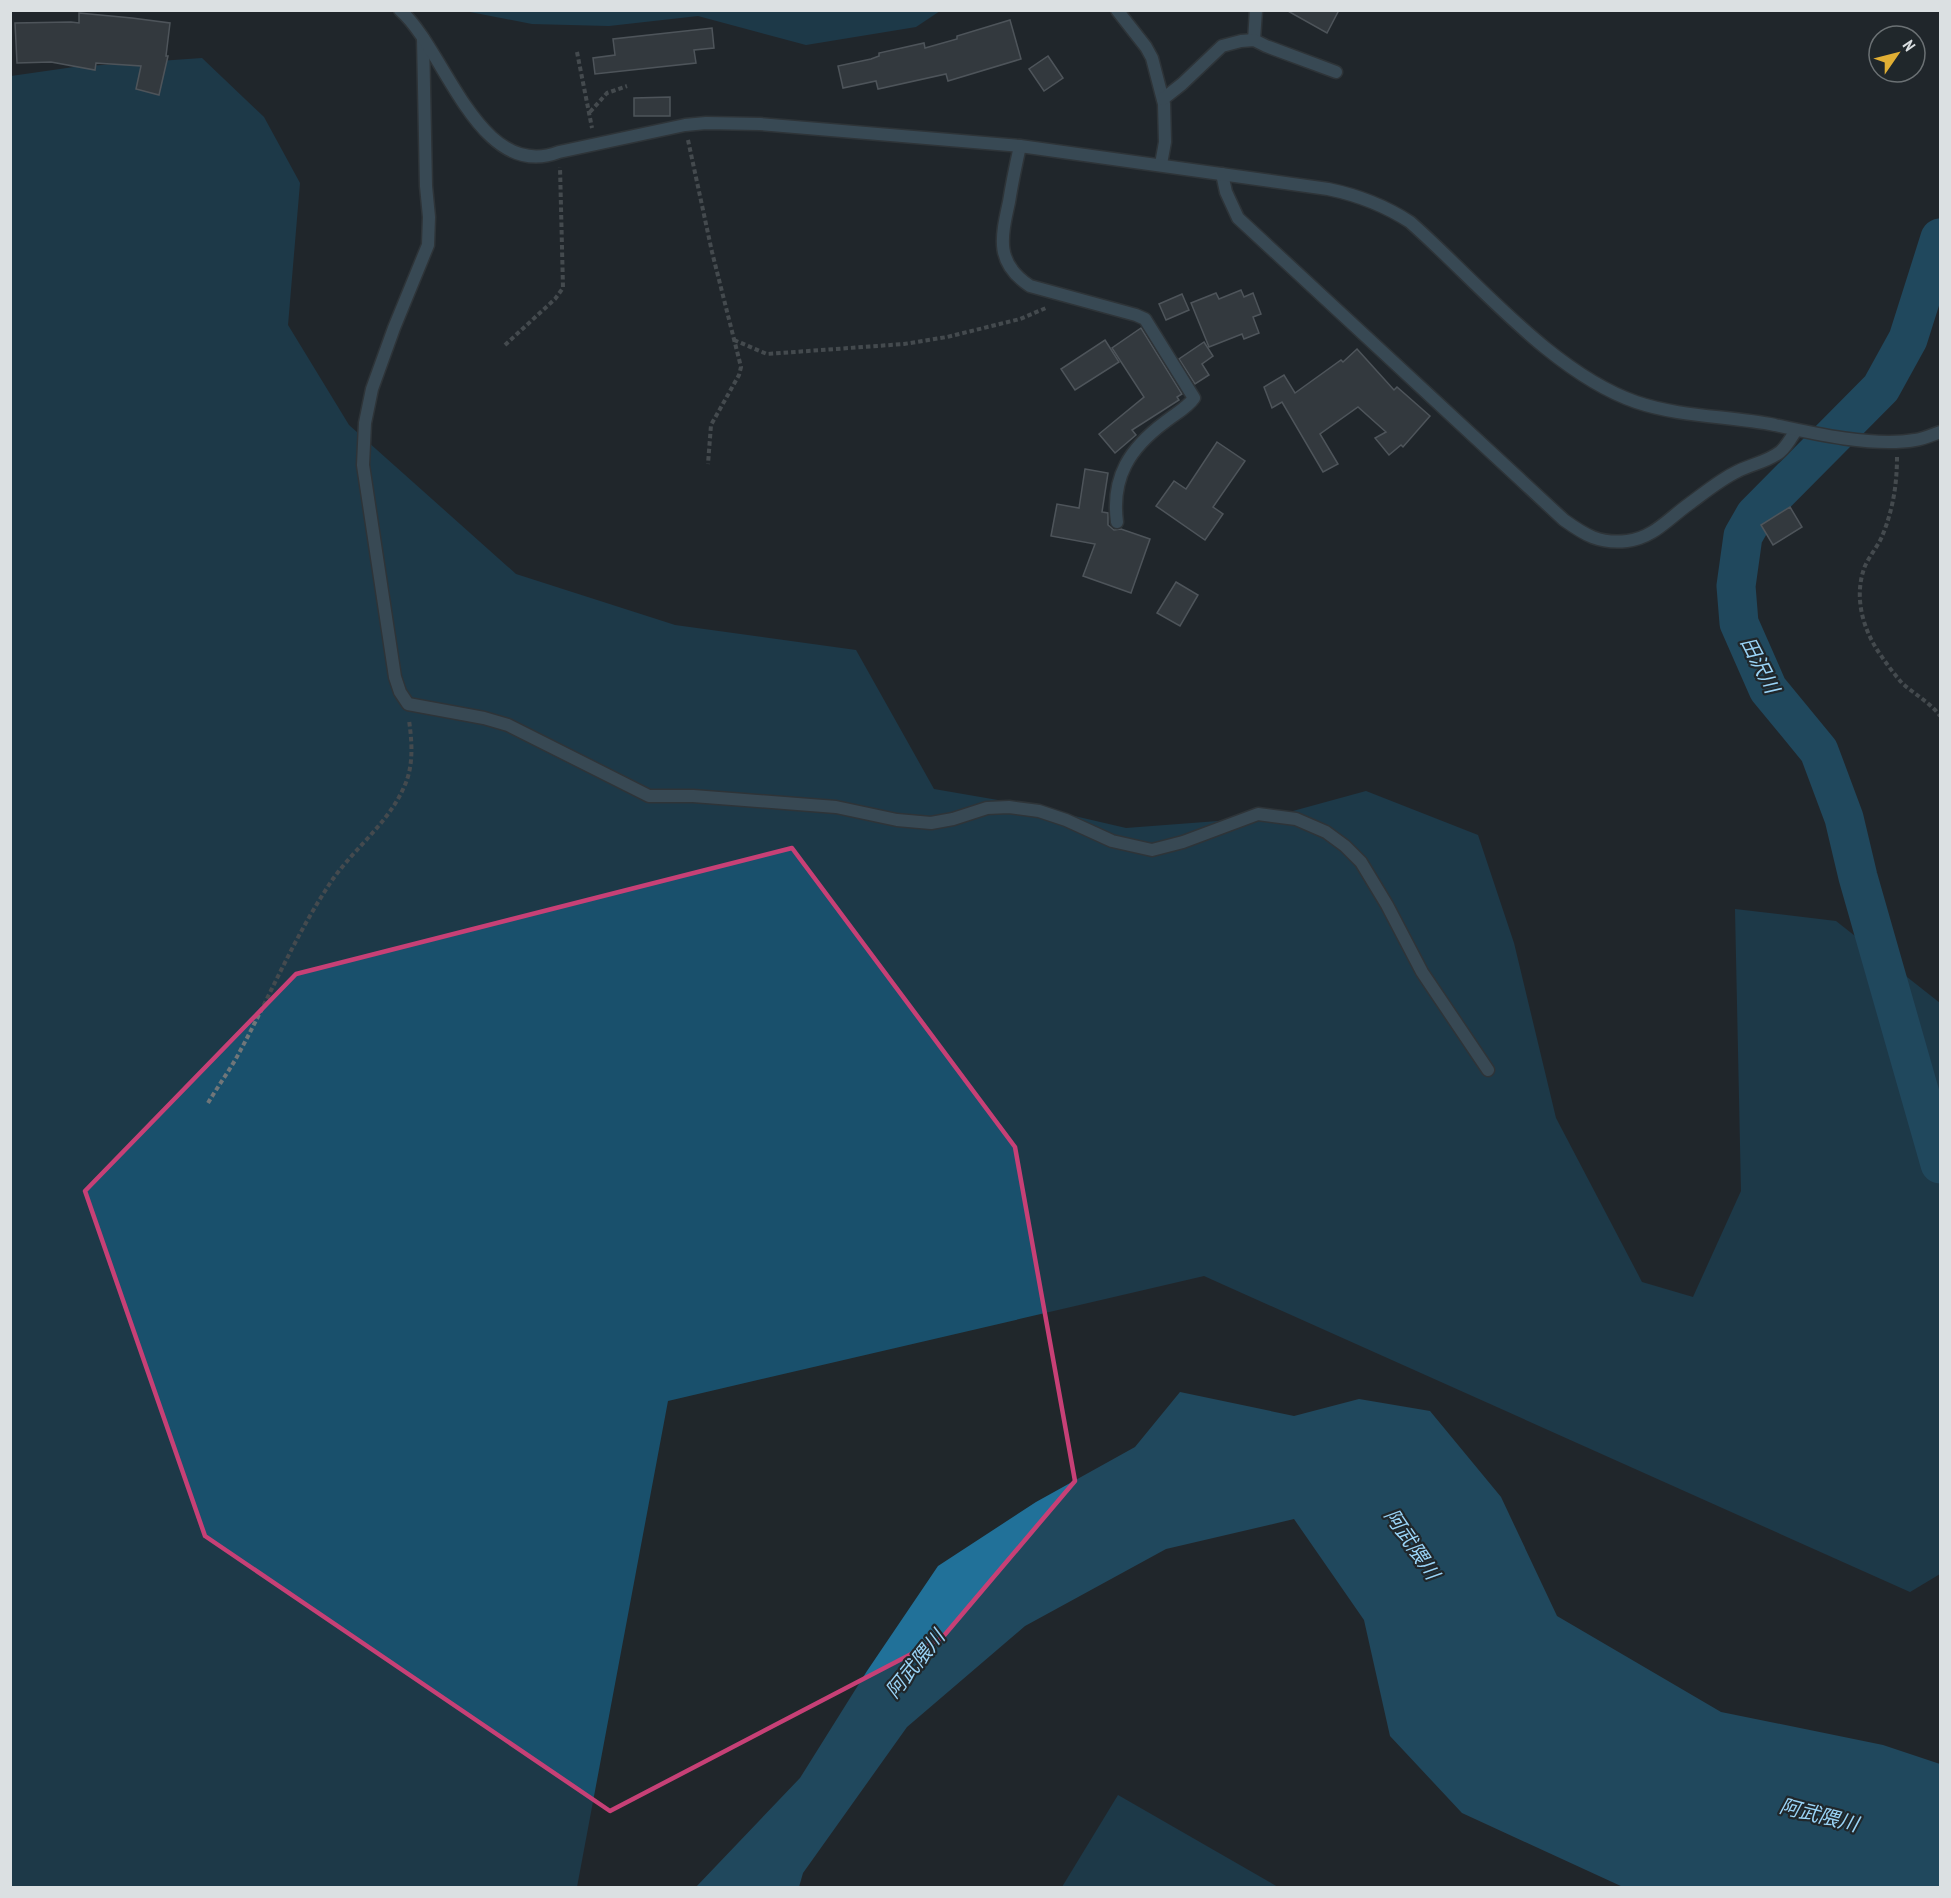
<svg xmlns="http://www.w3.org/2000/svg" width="1951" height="1898" viewBox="0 0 1951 1898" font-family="'PT Sans Narrow','Noto Sans JP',sans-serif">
<rect width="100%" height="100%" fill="#20272b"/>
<!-- green -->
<g fill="#19506c">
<polygon points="465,11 940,11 916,27 806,45 698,16 609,26 532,24"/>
<polygon points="202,58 264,117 300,183 288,325 349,425 516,574 675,625 856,650 934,789 1027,805 1126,828 1271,817 1366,791 1478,835 1514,943 1556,1118 1642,1282 1693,1297 1741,1191 1735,909 1836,921 1940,1003 1940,1574 1910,1592 1204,1276 668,1401 577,1887 11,1888 11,76 74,67"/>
<polygon points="1118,1795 1278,1887 1062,1887"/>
</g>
<!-- water -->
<polygon fill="#217199" points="1180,1392 1294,1416 1359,1399 1430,1411 1501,1497 1557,1616 1721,1712 1883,1745 1940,1764 1940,1887 1623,1887 1462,1813 1390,1736 1364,1620 1294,1519 1166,1549 1025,1626 907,1727 803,1873 799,1887 696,1887 800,1778 867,1671 938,1566 1036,1502 1135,1447"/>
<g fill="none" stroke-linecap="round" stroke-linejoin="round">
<!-- river -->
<polyline stroke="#217199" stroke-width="39" points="1940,238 1908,339 1881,388 1755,515 1743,536 1736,586 1739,623 1768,689 1819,751 1844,818 1858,877 1940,1164"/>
</g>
<!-- building -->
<g fill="#495055" stroke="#858d93" stroke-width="1.5">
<polygon points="1286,10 1339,10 1327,33"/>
<polygon points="79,13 132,18 170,23 166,56 168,56 159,95 136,89 141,66 96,63 95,70 51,62 17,63 15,23 71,22 79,23"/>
<polygon points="1010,20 1021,59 948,81 946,74 878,89 876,81 843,88 838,66 871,59 879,56 879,53 924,43 925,48 957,39 957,36"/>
<polygon points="712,28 714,48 694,50 696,63 595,74 593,58 615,55 613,39"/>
<polygon points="1048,56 1063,78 1044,91 1029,69"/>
<polygon points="670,97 670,116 634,116 634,98"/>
<polygon points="1241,290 1244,297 1253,293 1261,314 1253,317 1259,333 1244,339 1242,334 1209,347 1191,303 1216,293 1219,299"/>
<polygon points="1182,294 1189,310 1166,320 1159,304"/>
<polygon points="1141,328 1182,394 1177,397 1179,400 1132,430 1136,435 1115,453 1099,434 1144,397 1112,348"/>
<polygon points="1105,340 1119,362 1075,390 1061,369"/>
<polygon points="1204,342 1213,356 1202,364 1209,375 1195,384 1179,359"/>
<polygon points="1357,349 1394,390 1397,387 1430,416 1403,447 1401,445 1389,455 1375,438 1386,432 1358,407 1320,434 1338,464 1323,472 1282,402 1272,408 1264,387 1284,375 1295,393 1341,360 1343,362"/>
<polygon points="1217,442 1245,461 1213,507 1223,514 1205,540 1156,506 1174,481 1186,489"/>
<polygon points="1085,469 1108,473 1102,512 1108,513 1108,525 1114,530 1121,529 1150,539 1131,593 1083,576 1095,544 1051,536 1057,504 1079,508"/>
<polygon points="1790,507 1802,527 1773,545 1761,525"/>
<polygon points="1176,582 1198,595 1180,626 1157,613"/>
</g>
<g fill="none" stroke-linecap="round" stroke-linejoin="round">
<defs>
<polyline id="service" points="1254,40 1256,10"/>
<g id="minor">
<polyline points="1117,10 1146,47 1152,58 1164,104 1165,142 1161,164"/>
<polyline points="423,38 426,186 429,217 428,245 394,328 372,389 365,423 363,465 395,677 400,692 408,704 484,718 508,725 649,796 693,796 836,807 897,820 931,823 953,819 987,808 1009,807 1039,811 1066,820 1112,841 1152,850 1183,842 1258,814 1296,819 1326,832 1345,846 1361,862 1387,905 1422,972 1488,1070"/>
<polyline points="1163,99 1182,84 1222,46 1241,41 1254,40 1266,46 1336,72"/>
<path d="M1020,146c-4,18 -8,37 -11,56 -8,36 -14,61 21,84l106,29 9,4 49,79c-7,10 -19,16 -29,24 -35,26 -54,55 -48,100"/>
<path d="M1222,174l4,18 12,26 326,302c21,15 35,24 63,21 26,-3 41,-22 62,-37 15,-11 32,-25 49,-33 14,-7 29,-9 42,-19 7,-6 11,-14 16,-22"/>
</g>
<path id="tertiary" d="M400,10c46,40 79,173 159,142l126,-27 21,-2 54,1 260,22 308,43c29,6 56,16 82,33 66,58 142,151 226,180 44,15 93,14 139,23 40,9 99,22 140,15 8,-1 17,-5 25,-8"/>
</defs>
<!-- service casing -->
<use href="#service" stroke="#3e4548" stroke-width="15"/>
<!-- minor casing -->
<use href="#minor" stroke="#3e4548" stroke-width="15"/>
<!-- tertiary casing -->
<use href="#tertiary" stroke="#3e4548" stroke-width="15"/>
<!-- path -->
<g stroke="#707679" stroke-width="4" stroke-dasharray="4.5 3" stroke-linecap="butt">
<polyline points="577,52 592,128"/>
<polyline points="590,112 607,93 627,86"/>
<polyline points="688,140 712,252 741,367 739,375 711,425 708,464"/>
<polyline points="734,340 767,354 904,344 947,337 1020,319 1046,308"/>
<polyline points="505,345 555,299 563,288 560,167"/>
<path d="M1897,457c0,27 -4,52 -14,77 -4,11 -13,21 -18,32 -12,31 -2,65 17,91 6,9 13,18 20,26 12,11 29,20 38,33"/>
<path d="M208,1103c10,-17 22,-33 31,-50 30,-55 54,-113 88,-165 22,-36 60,-62 77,-101 10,-21 8,-45 5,-67"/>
</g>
<!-- service -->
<use href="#service" stroke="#567385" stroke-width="12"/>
<!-- minor -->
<use href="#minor" stroke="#567385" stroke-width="12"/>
<!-- tertiary -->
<use href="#tertiary" stroke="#567385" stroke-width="12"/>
</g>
<!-- marked area -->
<path d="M0 0H1951V1898H0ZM792,848l223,299 60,334 -133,157 -332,173 -405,-275 -120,-345 211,-217z" fill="#20272b" fill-opacity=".55" fill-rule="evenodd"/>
<path fill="none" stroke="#c74076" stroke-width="4.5" stroke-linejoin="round" d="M792,848l223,299 60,334 -133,157 -332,173 -405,-275 -120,-345 211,-217z"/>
<g text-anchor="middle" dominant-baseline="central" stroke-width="4.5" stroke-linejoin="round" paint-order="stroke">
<!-- water labels -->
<g font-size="20" font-style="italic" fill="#9ad4f7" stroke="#20272b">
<text transform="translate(1760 665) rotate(63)">田沢川</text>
<text transform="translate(1412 1544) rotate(56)">阿武隈川</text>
<text transform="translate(915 1664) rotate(-51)">阿武隈川</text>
<text transform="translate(1819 1815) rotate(14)">阿武隈川</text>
</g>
</g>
<!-- border -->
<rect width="1951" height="1898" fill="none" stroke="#dbe0e2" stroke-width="24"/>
<!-- north arrow -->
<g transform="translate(1897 54) rotate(55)"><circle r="28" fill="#20272b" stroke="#6b7174" stroke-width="1.5"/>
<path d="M0-4.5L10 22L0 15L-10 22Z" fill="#e1af34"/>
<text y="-9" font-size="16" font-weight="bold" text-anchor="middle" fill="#dbe0e2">N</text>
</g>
</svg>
